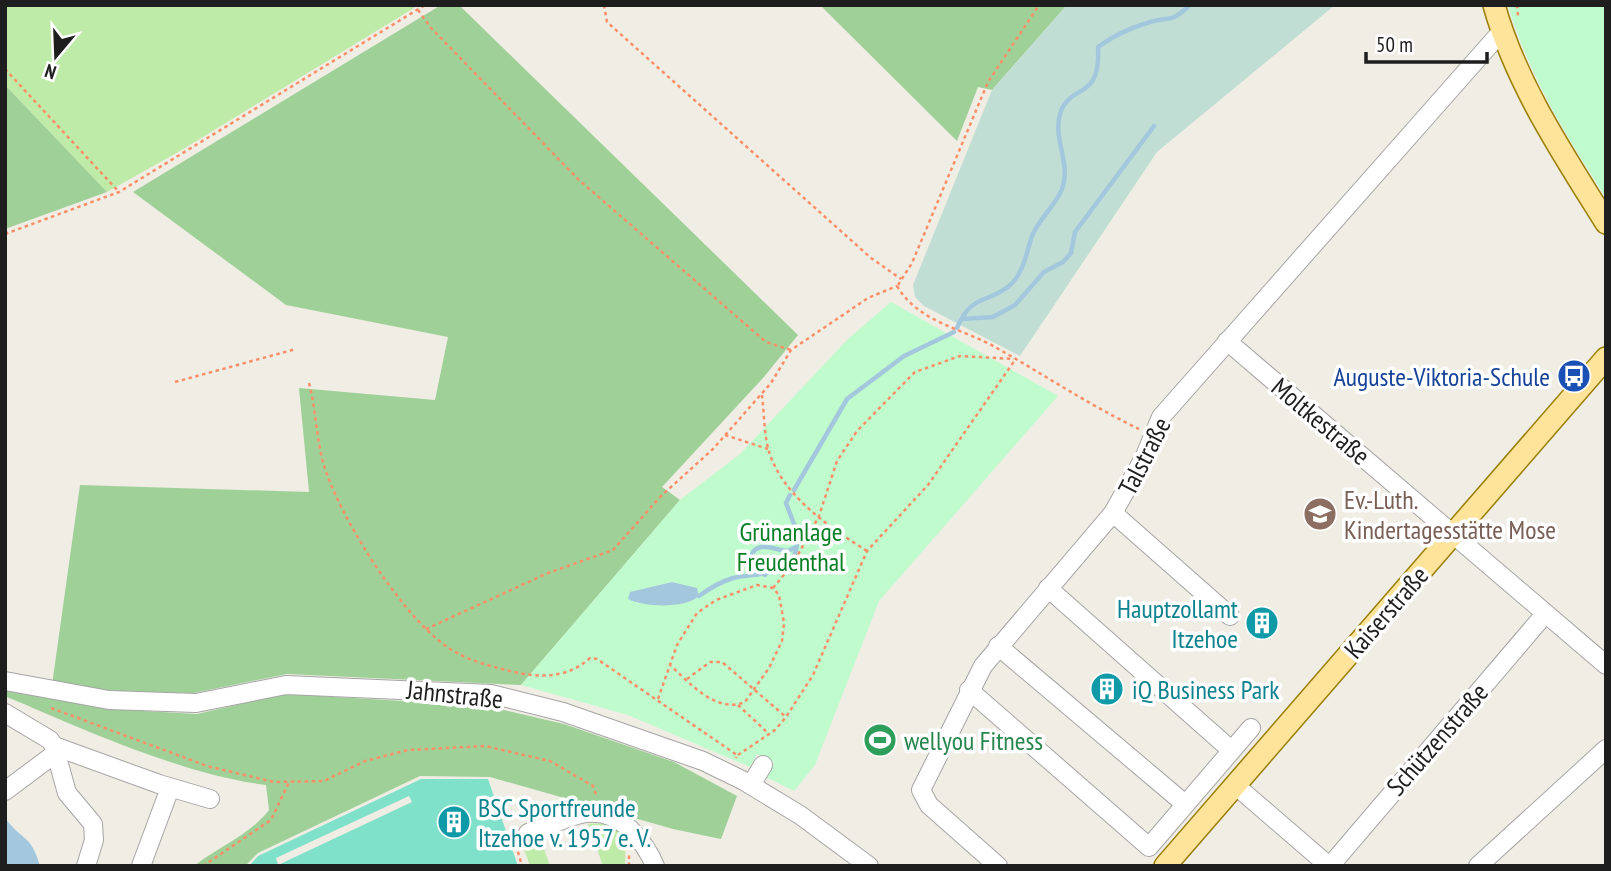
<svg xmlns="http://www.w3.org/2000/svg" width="1611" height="871" viewBox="0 0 1611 871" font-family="'PT Sans Narrow',sans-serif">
<rect width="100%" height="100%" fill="#efede4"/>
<!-- grass -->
<g fill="#bfeba9">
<polygon points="5,5 419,5 180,151 107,192 5,85"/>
<path d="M588,824c32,-3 39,12 37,42h-22z"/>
<polygon points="541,840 550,866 530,866 523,846"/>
</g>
<!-- forest -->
<g fill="#9fd098">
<polygon points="441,5 459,5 798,335 763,378 662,487 680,500 521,685 287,674 194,693 108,692 52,685 80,485 309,492 299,388 435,400 448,337 286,305 133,192"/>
<polygon points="820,5 1067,5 992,90 978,87 957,141"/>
<polygon points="5,85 107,192 5,229"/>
<path d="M5,685l24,9 80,15 88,5 88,-20 202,12 77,18 110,38 63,34 -16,43 -48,-10 -183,-52 -70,-1 -162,77 -13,13h-51c24,-19 57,-32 75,-56l-3,-25c-82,-10 -184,-56 -261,-89z"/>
</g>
<!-- wetland -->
<polygon fill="#c1ded5" points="1067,5 1335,5 1157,152 1020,356 924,306 915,297 913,285 992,90"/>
<!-- park -->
<g fill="#c0fbce" fill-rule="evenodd">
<path d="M1508,5h98v193c-40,-62 -77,-122 -98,-193z"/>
<path d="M891,302l167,94 -179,205 -64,164 -21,26 -28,-14 8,-15 -17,-8 -7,13 -122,-52 -107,-30 159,-185 60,-46 107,-114zM672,582l24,6 -2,12 -12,4 -45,-1 -7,-11z"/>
</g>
<!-- pitch -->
<path fill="#80e1cb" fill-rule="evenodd" d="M421,779h67l30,87h-269l9,-10zM409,796l3,6 -134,63 -2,-7z"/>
<!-- water -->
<g fill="#a3c8de">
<path d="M672,582l25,6 2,8c-14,13 -55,11 -71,3l2,-7z"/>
<path d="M5,818c17,23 26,16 35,48h-35z"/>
</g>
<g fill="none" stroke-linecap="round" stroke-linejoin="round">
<!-- stream -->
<g stroke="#a3c8de" stroke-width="4.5">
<polyline points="962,319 993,317 1015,305 1044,272 1063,262 1071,253 1075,232 1154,126"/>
<path d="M957,328c15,-35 30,-24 52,-42 14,-12 17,-31 22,-47 5,-18 24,-32 31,-50 10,-26 -11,-52 -1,-78 11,-28 40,-10 37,-64 15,-11 35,-20 52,-25 22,-7 18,3 40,-17"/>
<polyline points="794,490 847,399 904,356 954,332"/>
<path d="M765,575l-9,-6 -5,-14c8,-15 22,-5 37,-4l6,-3"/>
<path d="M699,596c11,-8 21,-14 34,-18 27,-6 68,0 64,-44 -2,-10 -8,-22 -11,-31l4,-8"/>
</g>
<defs>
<g id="minor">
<polyline points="1227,341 1606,665"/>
<polyline points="1113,513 1230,616"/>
<polyline points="1048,588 1231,750"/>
<polyline points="998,646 1185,804"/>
<polyline points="5,681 109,700 196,703 286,685 491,694 563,712 703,761 744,781 800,815 869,866"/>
<polyline points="969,690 1149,847 1251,728"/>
<polyline points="5,713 50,740 54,746 67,793 93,824 94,840 86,866"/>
<polyline points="54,746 159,784 210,799"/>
<polyline points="751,785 763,765"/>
<polyline points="1235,785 1329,866"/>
<polyline points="5,791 56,753"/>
<path d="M528,833c39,-13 68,-36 102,-4 11,11 19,22 25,37"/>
<polyline points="141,866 170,788"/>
<polyline points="998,866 929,805 921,790 983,666 1113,513 1144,458 1161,417 1501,32"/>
<polyline points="1330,866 1545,614"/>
<polyline points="1478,866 1606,749"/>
</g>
<g id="major">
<path d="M1494,5c22,79 69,149 112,218"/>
<polyline points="1165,866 1606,358"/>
</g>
</defs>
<!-- minor casing -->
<use href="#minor" stroke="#a5a5a5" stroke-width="20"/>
<!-- major casing -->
<use href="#major" stroke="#997e00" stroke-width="24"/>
<!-- path -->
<g stroke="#fd8f68" stroke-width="2.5" stroke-dasharray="3.5 3.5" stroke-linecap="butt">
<polyline points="604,5 607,22 871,258 901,279"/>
<polyline points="1517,5 1518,16"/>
<polyline points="418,10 431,28 579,180 766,342 791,350"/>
<polyline points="5,69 119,192"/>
<polyline points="5,234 119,192 425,5"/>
<polyline points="898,285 912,263 988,82 1039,5"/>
<path d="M897,286c21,36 64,42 98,61 48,27 94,58 144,82"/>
<polyline points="175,382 296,349"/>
<path d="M309,383c7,26 7,53 14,79 15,53 78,153 123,184 19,14 41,19 64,25 29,7 57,8 80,-13l7,1 140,96 -1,3"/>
<path d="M762,395c2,17 2,36 6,53 12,46 61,79 99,103"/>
<polyline points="725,435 768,449"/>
<polyline points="773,588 793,564 819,516 837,461 857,431 915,372 960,356 1014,359"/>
<polyline points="426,629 548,573 613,550 661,496 713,449 771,383 791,350 868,298 897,286"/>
<polyline points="687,679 710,662 722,662 786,717"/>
<path d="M658,699l19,-54 20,-32 19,-13 41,-15 16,3 6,7 5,28 -2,18 -13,27 -24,34c-29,12 -55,-19 -74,-36"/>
<polyline points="738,705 769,734"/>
<polyline points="51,708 207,766 274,782 324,781 365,761 408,750 485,746 550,761 593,786 597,797"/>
<polyline points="738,755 775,730 786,717 813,675 867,551 928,485 1015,360"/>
<polyline points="516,845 522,866"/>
<polyline points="203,866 271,820 289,782"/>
<polyline points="629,866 629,855"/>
</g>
<!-- minor -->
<use href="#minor" stroke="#fff" stroke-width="18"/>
<!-- major -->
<use href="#major" stroke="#fee39b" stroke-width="21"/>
</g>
<!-- icons -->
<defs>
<symbol id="bus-disc" viewBox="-11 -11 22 22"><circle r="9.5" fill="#1a4fb4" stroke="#fff"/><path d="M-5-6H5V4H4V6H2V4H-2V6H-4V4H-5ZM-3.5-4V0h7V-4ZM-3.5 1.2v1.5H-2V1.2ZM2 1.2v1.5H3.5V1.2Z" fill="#fff"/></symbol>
<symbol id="school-disc" viewBox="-11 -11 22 22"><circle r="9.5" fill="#8d6e63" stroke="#fff"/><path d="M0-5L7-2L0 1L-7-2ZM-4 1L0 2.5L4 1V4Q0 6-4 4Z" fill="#fff"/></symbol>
<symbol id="building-disc" viewBox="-11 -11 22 22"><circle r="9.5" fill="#0f9aa8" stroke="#fff"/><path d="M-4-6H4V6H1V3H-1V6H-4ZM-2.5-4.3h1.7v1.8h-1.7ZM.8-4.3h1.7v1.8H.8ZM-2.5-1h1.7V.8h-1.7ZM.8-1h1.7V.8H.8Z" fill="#fff"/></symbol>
<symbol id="stadium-disc" viewBox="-11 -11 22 22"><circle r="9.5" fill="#2e9e5b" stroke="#fff"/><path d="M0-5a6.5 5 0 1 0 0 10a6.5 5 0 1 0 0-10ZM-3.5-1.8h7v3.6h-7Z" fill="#fff"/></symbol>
</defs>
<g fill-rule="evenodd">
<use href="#bus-disc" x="1555" y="357" width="38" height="38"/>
<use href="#school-disc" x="1301" y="495" width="38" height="38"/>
<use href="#building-disc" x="1243" y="604" width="38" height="38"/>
<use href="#building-disc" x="1088" y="670" width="38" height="38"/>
<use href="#stadium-disc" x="861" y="721" width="38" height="38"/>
<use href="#building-disc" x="435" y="803" width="38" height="38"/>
</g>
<g text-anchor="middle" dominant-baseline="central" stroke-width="7" stroke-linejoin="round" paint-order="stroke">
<!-- transit labels -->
<g font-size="26" fill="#164399" stroke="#fff" text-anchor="end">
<text x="1550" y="376">Auguste-Viktoria-Schule</text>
</g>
<!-- street labels -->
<g font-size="26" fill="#1e1e1e" stroke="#fff">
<text transform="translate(1321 421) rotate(40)">Moltkestraße</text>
<text transform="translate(1144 456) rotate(-63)">Talstraße</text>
<text transform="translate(1386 612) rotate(-49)">Kaiserstraße</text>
<text transform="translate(455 694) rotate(6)">Jahnstraße</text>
<text transform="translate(1437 739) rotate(-49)">Schützenstraße</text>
</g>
<!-- education labels -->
<g font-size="26" fill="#785e54" stroke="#fff" text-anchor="start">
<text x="1344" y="499">Ev.-Luth.<tspan x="1344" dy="30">Kindertagesstätte Mose</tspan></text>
</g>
<!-- park labels -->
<g font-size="26" fill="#098026" stroke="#fff">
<text x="791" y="531">Grünanlage<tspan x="791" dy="30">Freudenthal</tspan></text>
</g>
<!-- culture labels -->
<g font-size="26" fill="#0d838f" stroke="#fff" text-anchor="start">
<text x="1238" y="608" text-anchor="end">Hauptzollamt<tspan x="1238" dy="30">Itzehoe</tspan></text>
<text x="1132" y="689">iQ Business Park</text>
<text x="478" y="807">BSC Sportfreunde<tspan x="478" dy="30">Itzehoe v. 1957 e. V.</tspan></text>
</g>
<!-- leisure labels -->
<g font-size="26" fill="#27864d" stroke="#fff" text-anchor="start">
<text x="904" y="740">wellyou Fitness</text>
</g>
</g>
<!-- border -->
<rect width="1611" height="871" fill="none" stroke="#1e1e1e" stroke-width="14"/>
<!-- north arrow -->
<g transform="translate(56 56) rotate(199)" stroke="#ffffff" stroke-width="5" paint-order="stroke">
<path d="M0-5L12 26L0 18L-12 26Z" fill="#1e1e1e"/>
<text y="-10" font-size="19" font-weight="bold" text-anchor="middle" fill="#1e1e1e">N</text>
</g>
<!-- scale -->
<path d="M1366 52v10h121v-10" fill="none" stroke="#1e1e1e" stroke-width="3.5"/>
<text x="1376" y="52" font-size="21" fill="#1e1e1e" stroke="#ffffff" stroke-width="5" paint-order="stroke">50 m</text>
</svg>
